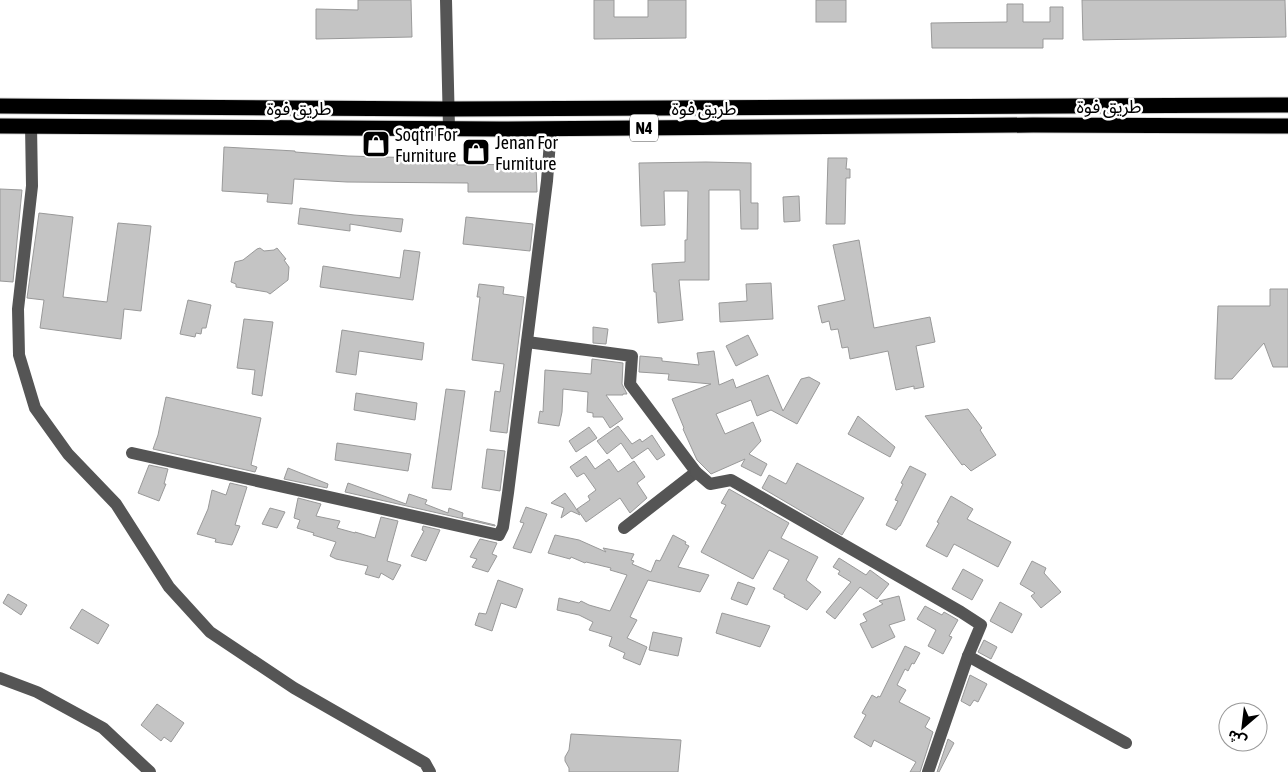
<svg xmlns="http://www.w3.org/2000/svg" width="1288" height="772" viewBox="0 0 1288 772" font-family="'Asap Condensed','Noto Sans Arabic',sans-serif">
<rect width="100%" height="100%" fill="#fff"/>
<!-- building -->
<g fill="#c4c4c4" stroke="#999">
<polygon points="358,0 411,0 412,37 316,39 316,9 358,10"/>
<polygon points="594,0 614,0 614,17 648,17 648,0 686,0 686,38 594,39"/>
<rect x="816" y="0" width="30" height="22"/>
<polygon points="1082,0 1285,0 1286,37 1083,40"/>
<polygon points="1007,4 1023,4 1023,22 1050,22 1050,7 1063,7 1063,39 1043,39 1043,48 932,48 931,23 1007,22"/>
<polygon points="224,147 295,151 295,152 348,156 457,159 457,165 536,164 537,192 468,192 468,183 347,182 294,179 292,204 267,202 268,194 222,191"/>
<polygon points="828,158 847,158 846,169 850,169 850,178 846,178 845,224 826,224"/>
<polygon points="706,162 751,163 751,203 758,203 758,229 741,229 740,190 709,190 709,280 679,280 683,320 658,323 656,292 654,292 652,264 685,262 685,240 687,240 688,191 664,191 665,225 641,226 639,163"/>
<polygon points="0,189 22,190 13,282 0,281"/>
<polygon points="799,196 800,221 784,222 783,197"/>
<polygon points="300,208 354,215 403,219 401,232 350,224 350,231 298,224"/>
<polygon points="39,213 73,217 63,297 107,302 118,223 151,226 141,311 124,309 121,339 40,328 44,300 27,298"/>
<polygon points="466,217 533,224 530,251 463,244"/>
<polygon points="859,240 874,328 930,317 935,342 916,346 924,387 914,389 914,386 896,390 888,351 850,359 848,347 842,348 838,329 831,330 829,321 822,323 818,306 845,300 833,245"/>
<polygon points="260,248 264,251 274,250 277,248 286,259 284,260 289,267 288,280 270,294 267,292 236,287 236,284 231,282 235,262 243,260 257,249"/>
<polygon points="404,250 420,252 413,300 320,287 323,266 400,278"/>
<polygon points="771,283 773,319 720,322 719,303 747,301 746,284"/>
<polygon points="479,284 504,287 503,294 524,297 507,433 490,431 495,391 500,392 504,364 472,360 480,297 477,297"/>
<polygon points="1270,289 1288,289 1288,367 1273,367 1264,343 1232,379 1215,379 1218,306 1270,306"/>
<polygon points="188,300 211,305 206,328 202,328 201,334 196,333 195,337 180,334"/>
<polygon points="244,319 273,322 262,396 252,394 255,370 237,368"/>
<polygon points="593,327 608,329 606,344 593,343"/>
<polygon points="342,330 424,343 422,360 359,351 356,375 336,372"/>
<polygon points="748,335 758,355 736,366 726,346"/>
<polygon points="714,351 719,385 733,379 736,388 768,375 783,411 801,379 809,377 820,383 797,424 771,410 757,416 751,400 716,414 725,434 753,422 761,441 749,454 767,464 761,476 741,466 745,459 711,474 697,460 683,429 684,428 672,399 711,384 668,380 669,374 639,372 640,356 662,358 662,361 699,365 697,353"/>
<polygon points="592,359 623,363 622,384 627,394 623,394 623,395 606,395 623,419 610,428 603,417 593,417 593,413 587,412 588,392 563,389 562,412 559,426 538,423 540,411 543,412 545,370 591,374"/>
<polygon points="446,389 465,391 451,490 432,488"/>
<polygon points="356,393 417,403 415,420 354,410"/>
<polygon points="166,397 261,418 251,465 257,467 255,472 153,449 158,435"/>
<polygon points="968,409 982,428 980,430 996,455 971,471 964,464 962,465 925,416"/>
<polygon points="858,416 895,447 890,457 848,434"/>
<polygon points="618,426 632,444 640,439 642,442 652,435 665,455 657,460 648,448 632,459 621,443 607,454 597,441"/>
<polygon points="589,427 597,438 576,452 569,441"/>
<polygon points="337,443 411,454 408,471 335,460"/>
<polygon points="487,449 505,451 500,491 482,488"/>
<polygon points="586,456 595,469 609,459 618,472 634,461 645,477 637,483 647,498 630,513 620,498 586,522 577,509 590,500 588,496 596,490 584,473 577,477 570,467"/>
<polygon points="797,463 864,498 842,535 762,488 769,475 786,484"/>
<polygon points="149,465 168,469 164,484 166,484 159,501 138,493"/>
<polygon points="910,466 926,474 900,526 899,526 896,530 886,525 898,501 895,500 903,484 901,483"/>
<polygon points="288,468 328,484 327,488 284,479"/>
<polygon points="230,483 247,487 235,525 240,526 232,545 215,542 216,539 197,534 208,509 212,490 226,495"/>
<polygon points="348,483 406,504 409,494 427,500 425,504 448,513 449,508 463,513 462,517 495,525 495,526 345,492"/>
<polygon points="729,489 789,523 781,538 818,557 806,580 821,592 807,610 784,597 785,595 773,589 789,560 769,550 753,579 701,552 726,505 721,503"/>
<polygon points="565,493 573,504 580,515 571,511 561,518 564,508 551,503"/>
<polygon points="951,496 973,509 967,519 1011,542 998,567 954,544 947,557 926,546 939,523 937,522"/>
<polygon points="298,498 321,504 316,516 340,521 337,528 355,533 355,532 375,538 381,517 398,521 387,561 401,565 393,580 381,573 379,578 365,574 368,566 336,559 330,556 336,542 313,535 314,533 297,528 300,520 294,518"/>
<polygon points="526,507 547,514 531,553 513,548 524,523 520,522"/>
<polygon points="270,508 285,512 277,528 262,524"/>
<polygon points="423,526 440,530 426,561 411,556 424,531 422,530"/>
<polygon points="555,535 579,540 606,552 603,548 634,554 631,560 634,561 632,564 651,572 656,560 660,561 673,535 686,542 685,544 689,546 678,567 709,575 700,592 648,580 630,617 637,620 627,638 647,647 640,665 623,658 625,653 609,646 612,637 589,630 593,622 579,615 557,610 559,598 579,603 581,601 589,605 610,611 627,575 610,570 611,568 586,562 585,563 571,557 570,559 548,553"/>
<polygon points="480,539 497,543 492,554 497,556 488,572 472,567 477,559 470,557"/>
<polygon points="839,558 866,575 870,570 889,584 877,599 860,587 835,619 826,612 851,582 838,574 840,571 833,567"/>
<polygon points="1032,561 1046,568 1044,573 1061,592 1041,608 1031,596 1035,593 1020,584"/>
<polygon points="963,569 983,580 972,600 952,589"/>
<polygon points="498,580 523,589 516,608 501,603 492,631 475,625 479,613 486,614"/>
<polygon points="738,582 755,588 747,605 731,599"/>
<polygon points="8,594 27,605 21,615 3,603"/>
<polygon points="899,596 905,620 889,625 895,637 872,648 860,624 867,621 863,614 883,604 879,601"/>
<polygon points="1000,602 1022,614 1012,633 990,621"/>
<polygon points="925,606 942,615 944,612 958,620 949,636 952,637 943,654 928,646 936,630 917,619"/>
<polygon points="82,609 109,625 98,644 70,628"/>
<polygon points="722,613 770,626 760,647 716,633"/>
<polygon points="653,632 682,638 678,656 649,650"/>
<polygon points="984,640 997,647 991,659 978,652"/>
<polygon points="905,646 920,653 914,664 912,663 908,671 905,669 897,685 906,690 899,702 930,718 925,727 933,732 920,772 910,772 916,762 874,740 871,747 854,737 866,715 862,713 872,695 877,698 878,696 880,697"/>
<polygon points="970,675 987,684 978,702 974,700 970,706 961,701"/>
<polygon points="157,704 184,723 171,742 164,737 161,741 141,725"/>
<polygon points="571,734 681,740 678,772 569,772 569,768 565,761 565,757 569,750"/>
<polygon points="948,739 954,743 939,772 937,772"/>
</g>
<g fill="none" stroke-linecap="round" stroke-linejoin="round">
<defs>
<g id="highway">
<polyline points="0,106 448,109 1288,105"/>
<polyline points="0,126 499,129 1033,125 1288,126"/>
</g>
</defs>
<!-- highway casing -->
<use href="#highway" stroke="#dbdbdb" stroke-width="17"/>
<!-- minor -->
<g stroke="#555" stroke-width="12">
<polyline points="446,0 449,128"/>
<polyline points="31,125 32,186 18,309 19,355 35,408 68,454 116,504 169,587 210,632 294,688 425,763 430,772"/>
<polyline points="527,342 632,356 630,384 696,472 624,528"/>
<polyline points="132,453 499,535 503,527 508,493 547,181 551,128"/>
<polyline points="696,472 710,484 731,480 961,612 981,625 968,656 928,772"/>
<polyline points="968,656 1126,743"/>
<polyline points="0,678 37,692 103,728 150,772"/>
</g>
<!-- highway -->
<use href="#highway" stroke="#000" stroke-width="15"/>
</g>
<!-- icons -->
<defs>
<symbol id="shop-square" viewBox="-11 -11 22 22"><rect x="-9" y="-9" width="18" height="18" rx="4" fill="#000" stroke="#fff"/><path d="M-5-2.5h2.3a2.7 3.5 0 0 1 5.4 0H5L5.5 6h-11ZM-1.5-2.5h3a1.5 2.3 0 0 0-3 0Z" fill="#fff"/></symbol>
</defs>
<g fill-rule="evenodd">
<use href="#shop-square" x="360" y="128" width="32" height="32"/>
<use href="#shop-square" x="460" y="136" width="32" height="32"/>
</g>
<g text-anchor="middle" dominant-baseline="central" stroke-width="5" stroke-linejoin="round" paint-order="stroke">
<!-- shield labels -->
<rect fill="#fff" stroke="#4c4c4c" stroke-width="1" x="630" y="114.5" width="28" height="27" rx="4"/>
<g font-size="16" font-weight="bold" fill="#000">
<text x="644" y="128">N4</text>
</g>
<!-- street labels -->
<g font-size="18" fill="#000" stroke="#fff">
<text x="1109" y="106">طريق فوة</text>
<text x="299" y="108">طريق فوة</text>
<text x="704" y="108">طريق فوة</text>
</g>
<!-- poi labels -->
<g font-size="18" fill="#000" stroke="#fff" text-anchor="start">
<text x="395" y="134">Soqtri For<tspan x="395" dy="21">Furniture</tspan></text>
<text x="495" y="142">Jenan For<tspan x="495" dy="21">Furniture</tspan></text>
</g>
</g>
<!-- north arrow -->
<g transform="translate(1243 727) rotate(208)"><circle r="24" fill="#ffffff" stroke="#999999"/>
<path d="M0-4L9 19L0 12L-9 19Z" fill="#000000"/>
<text y="-8" font-size="14" font-weight="bold" text-anchor="middle" fill="#000000">ش</text>
</g>
</svg>
